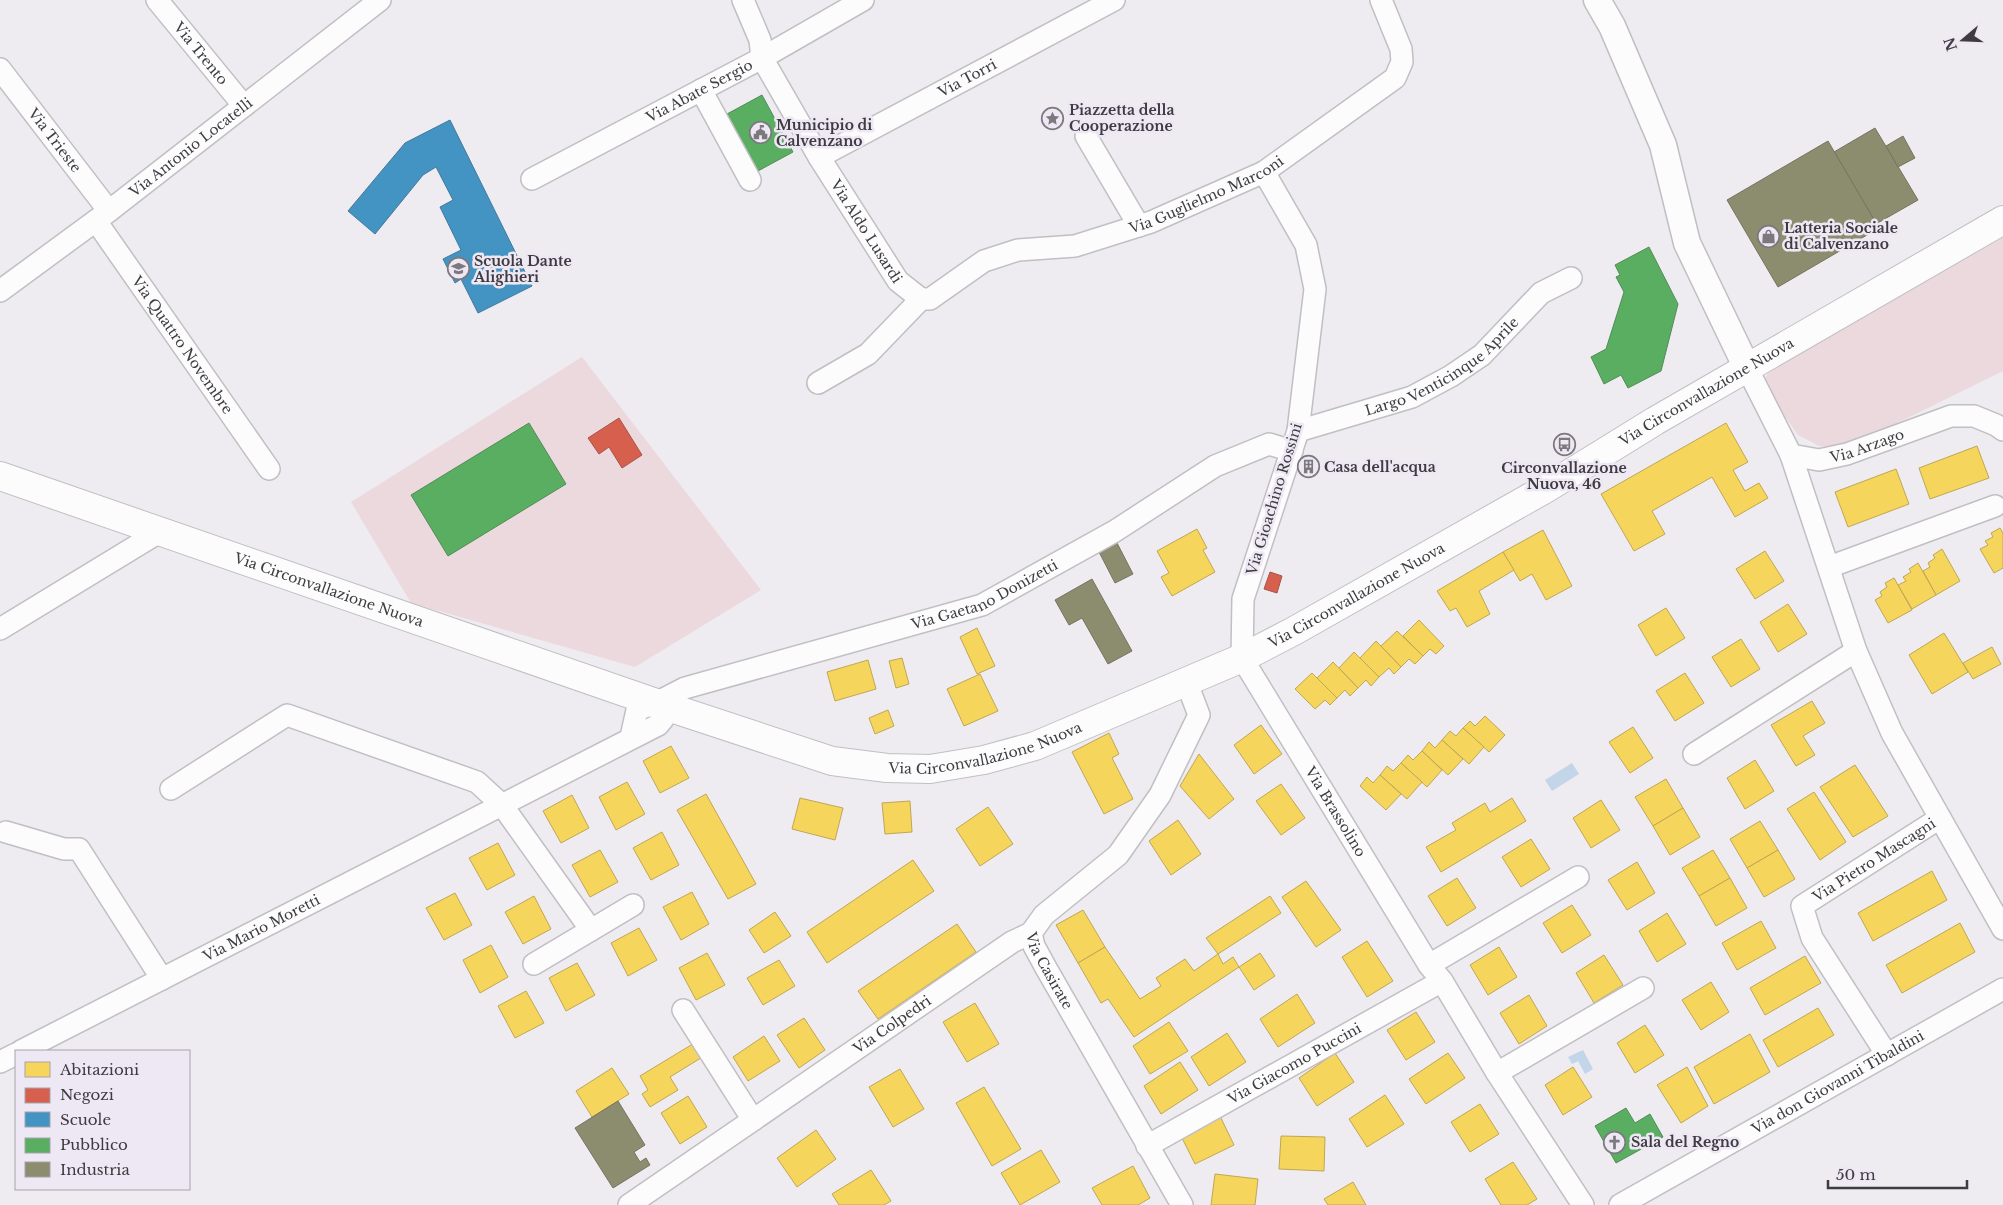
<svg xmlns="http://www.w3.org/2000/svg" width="2003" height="1205" viewBox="0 0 2003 1205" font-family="'Libre Baskerville',serif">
<rect width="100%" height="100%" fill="#eeebf1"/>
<!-- green -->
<g fill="#ebd9de">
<polygon points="2003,235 2003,371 1869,437 1841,448 1819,446 1798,435 1767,390 1766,377 1771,367"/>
<polygon points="582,357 761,590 635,667 411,603 351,502"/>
</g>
<!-- water -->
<g fill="#c3d5e9">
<polygon points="1572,763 1579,774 1552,791 1545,780"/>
<polygon points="1583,1050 1593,1069 1585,1074 1578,1061 1572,1064 1568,1057"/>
</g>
<!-- homes -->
<g fill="#f6d55c" stroke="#bfa754">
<polygon points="1726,423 1748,462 1733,470 1745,491 1759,483 1768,498 1735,517 1712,477 1652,511 1665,534 1634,551 1601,494"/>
<polygon points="1977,446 1989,478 1930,499 1919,468"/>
<polygon points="1304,457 1316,461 1311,476 1299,472"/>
<polygon points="1896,469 1909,504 1848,527 1835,492"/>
<polygon points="2000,528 2003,533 2003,568 1994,573 1980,549 1988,545 1985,541 1993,537 1991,533"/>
<polygon points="1197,529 1207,548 1203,550 1215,572 1172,596 1161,577 1169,573 1157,551"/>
<polygon points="1543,530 1572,586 1546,600 1532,574 1520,581 1503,552"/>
<polygon points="1942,549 1960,581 1936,595 1923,571 1930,567 1928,563 1935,558 1933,555"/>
<polygon points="1765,551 1784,581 1755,599 1736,569"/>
<polygon points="1503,552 1514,570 1479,591 1490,614 1467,627 1456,608 1450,611 1437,591"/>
<polygon points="1918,563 1936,595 1912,609 1898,585 1906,581 1903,577 1911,572 1909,569"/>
<polygon points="1894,578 1912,610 1888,623 1875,600 1882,596 1880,592 1887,587 1885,583"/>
<polygon points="1788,604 1807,634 1778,652 1760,622"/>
<polygon points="1666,608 1685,638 1656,656 1638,625"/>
<polygon points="1419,620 1444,646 1436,654 1430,649 1423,656 1403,636"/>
<polygon points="977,628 995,666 977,674 960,637"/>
<polygon points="1397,631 1423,656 1415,664 1409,659 1401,667 1381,646"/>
<polygon points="1944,633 1968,672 1932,694 1909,655"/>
<polygon points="1741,639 1760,669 1731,687 1712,657"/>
<polygon points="1376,641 1401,667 1394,674 1389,668 1379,677 1360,658"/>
<polygon points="1992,647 2001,664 1973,679 1963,663"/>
<polygon points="1354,652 1379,677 1371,686 1366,680 1358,688 1339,668"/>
<polygon points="902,658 909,684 896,688 889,661"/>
<polygon points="868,660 876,689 835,701 827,672"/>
<polygon points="1333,662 1358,688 1350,696 1345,690 1337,698 1317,678"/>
<polygon points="1312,673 1337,698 1330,705 1325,700 1315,709 1295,689"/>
<polygon points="1685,673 1704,703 1675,721 1656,691"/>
<polygon points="980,674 998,711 964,726 947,689"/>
<polygon points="1812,701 1825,723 1803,736 1815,755 1796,766 1771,725"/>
<polygon points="888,710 894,726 875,734 869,718"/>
<polygon points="1485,716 1505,735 1489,752 1463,728 1470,721 1475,726"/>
<polygon points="1261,725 1282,754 1254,774 1234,745"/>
<polygon points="1633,727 1653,758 1630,773 1609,742"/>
<polygon points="1463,728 1484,747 1469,764 1442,740 1450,731 1456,736"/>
<polygon points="1109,733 1119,754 1112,758 1133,799 1104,814 1072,752"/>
<polygon points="1442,740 1463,759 1448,775 1422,751 1429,742 1435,748"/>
<polygon points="671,746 689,778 660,793 643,761"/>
<polygon points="1422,751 1442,770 1427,787 1401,763 1408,755 1413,760"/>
<polygon points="1199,754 1234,799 1209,819 1180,786"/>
<polygon points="1755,760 1774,791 1745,809 1727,778"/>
<polygon points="1401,763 1422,782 1407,799 1380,775 1387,766 1393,771"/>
<polygon points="1855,765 1888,816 1853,837 1820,787"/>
<polygon points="1380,775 1401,794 1386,810 1360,786 1367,777 1373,783"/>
<polygon points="1666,779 1683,808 1653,826 1635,797"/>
<polygon points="627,782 645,814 616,830 599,797"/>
<polygon points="1281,784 1305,818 1281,835 1256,801"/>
<polygon points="1814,792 1846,842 1820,860 1787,809"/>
<polygon points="706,794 756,884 728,899 677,810"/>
<polygon points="572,795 589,828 561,843 543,811"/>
<polygon points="800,798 843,808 835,840 792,829"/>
<polygon points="1512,798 1526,821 1441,872 1426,847 1456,830 1452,823 1485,803 1490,812"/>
<polygon points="1601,800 1620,830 1591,848 1573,818"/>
<polygon points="910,801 912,832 885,834 882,803"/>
<polygon points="988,807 1013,844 980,866 956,829"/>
<polygon points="1683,808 1700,837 1670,855 1653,826"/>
<polygon points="1178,820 1201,854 1171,875 1149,841"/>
<polygon points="1760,821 1778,850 1747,868 1730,839"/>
<polygon points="662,832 679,865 651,880 633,848"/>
<polygon points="1531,839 1550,869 1521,887 1502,857"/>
<polygon points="498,843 515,875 487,890 469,858"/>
<polygon points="600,850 618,882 590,897 572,865"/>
<polygon points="1713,850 1730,878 1699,896 1682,868"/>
<polygon points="1778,850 1795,879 1764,897 1747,868"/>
<polygon points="913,860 934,891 827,963 807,932"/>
<polygon points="1637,862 1655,893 1627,910 1608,880"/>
<polygon points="1932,871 1947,900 1873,941 1858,913"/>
<polygon points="1457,878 1476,908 1447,926 1428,896"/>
<polygon points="1730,878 1747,908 1716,926 1699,896"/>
<polygon points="1306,881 1341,930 1316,947 1282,897"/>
<polygon points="692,892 709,924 681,940 663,907"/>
<polygon points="455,893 472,925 444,940 426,908"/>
<polygon points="534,896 551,929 523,944 505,912"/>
<polygon points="1270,896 1281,913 1218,954 1206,938"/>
<polygon points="1572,905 1591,935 1562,953 1543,923"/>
<polygon points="1083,910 1105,947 1078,963 1056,925"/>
<polygon points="775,912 791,936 764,953 749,930"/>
<polygon points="1667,913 1686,944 1657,962 1639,931"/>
<polygon points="1761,921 1776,948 1737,970 1722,943"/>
<polygon points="1960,923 1975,952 1902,993 1886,965"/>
<polygon points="957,924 976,952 878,1019 858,991"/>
<polygon points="639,928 657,960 628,976 611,943"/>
<polygon points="1367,941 1393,981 1367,997 1342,957"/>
<polygon points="491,945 508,977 480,993 463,960"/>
<polygon points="1105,947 1140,999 1161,986 1156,978 1185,959 1194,971 1218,954 1223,964 1233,957 1239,967 1134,1037 1108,999 1101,1003 1078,963"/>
<polygon points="1499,947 1517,977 1488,995 1470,965"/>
<polygon points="707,953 725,985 696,1000 679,968"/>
<polygon points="1260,953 1275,976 1254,990 1239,967"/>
<polygon points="1604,955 1623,985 1594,1003 1576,973"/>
<polygon points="1805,956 1821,983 1765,1015 1750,988"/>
<polygon points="779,960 795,986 763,1005 747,978"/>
<polygon points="577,963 595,995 566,1011 549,978"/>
<polygon points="1711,982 1729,1012 1701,1030 1682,1000"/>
<polygon points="526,991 544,1023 515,1038 498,1006"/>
<polygon points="1297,994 1315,1023 1278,1047 1260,1019"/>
<polygon points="1529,995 1547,1026 1519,1044 1500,1013"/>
<polygon points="975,1003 999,1044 967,1062 943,1022"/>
<polygon points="1818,1008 1834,1035 1778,1067 1763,1040"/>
<polygon points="1416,1012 1435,1042 1406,1060 1387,1030"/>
<polygon points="804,1018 825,1050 799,1068 777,1035"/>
<polygon points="1169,1022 1188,1051 1150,1074 1133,1046"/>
<polygon points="1645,1025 1664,1055 1635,1073 1617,1043"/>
<polygon points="1227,1033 1246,1062 1209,1086 1191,1057"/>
<polygon points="1750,1034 1770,1072 1714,1104 1694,1067"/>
<polygon points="764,1036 780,1061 748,1081 733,1057"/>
<polygon points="696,1042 704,1056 670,1077 678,1090 650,1107 642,1094 648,1090 640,1076"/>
<polygon points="1335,1053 1354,1082 1317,1106 1299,1078"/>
<polygon points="1448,1053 1465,1078 1426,1104 1409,1079"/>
<polygon points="1180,1062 1198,1090 1161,1114 1144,1086"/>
<polygon points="1573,1067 1592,1097 1563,1115 1545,1085"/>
<polygon points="1687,1067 1708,1106 1681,1123 1657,1085"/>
<polygon points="612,1068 629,1094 592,1117 576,1091"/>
<polygon points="900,1069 924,1109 893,1127 869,1087"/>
<polygon points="984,1087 1021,1149 992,1166 956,1103"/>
<polygon points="1385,1095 1404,1124 1367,1147 1349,1119"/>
<polygon points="688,1096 707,1127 680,1144 661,1113"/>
<polygon points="1480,1104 1499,1134 1470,1152 1451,1122"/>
<polygon points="1219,1114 1234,1145 1195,1164 1180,1134"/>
<polygon points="816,1130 836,1159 797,1187 777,1158"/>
<polygon points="1281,1136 1325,1137 1324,1171 1279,1169"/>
<polygon points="1041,1150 1060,1182 1020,1205 1001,1173"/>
<polygon points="1513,1162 1537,1199 1527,1205 1501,1205 1485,1179"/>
<polygon points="1133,1166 1150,1198 1138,1205 1102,1205 1092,1188"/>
<polygon points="871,1170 891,1201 884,1205 839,1205 832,1194"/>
<polygon points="1215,1174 1258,1179 1255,1205 1211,1205"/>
<polygon points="1353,1182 1366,1205 1328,1205 1324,1199"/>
</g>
<!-- shops -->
<g fill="#d6604d" stroke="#a85549">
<polygon points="619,418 642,455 622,468 609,447 599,454 588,438"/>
<polygon points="1270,572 1282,576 1277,593 1264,589"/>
</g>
<!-- schools -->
<polygon fill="#4393c3" stroke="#42799c" points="450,120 532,286 478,313 461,279 455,283 443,259 461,250 440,207 453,200 436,167 423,175 375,234 348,211 405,143"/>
<!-- public -->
<g fill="#5aae61" stroke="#528c57">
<polygon points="762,95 793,152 758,171 727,114"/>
<polygon points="1649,247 1678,304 1661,371 1628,388 1621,375 1604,384 1591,357 1606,349 1624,292 1616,277 1620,275 1615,265"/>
<polygon points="529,423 566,484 448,556 411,495"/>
<polygon points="1626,1108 1635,1123 1650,1114 1663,1137 1616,1163 1595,1126"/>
</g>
<!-- industry -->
<g fill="#8c8c6e" stroke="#757460">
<polygon points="1875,128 1918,200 1876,224 1834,152"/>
<polygon points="1903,136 1915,158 1898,167 1886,146"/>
<polygon points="1828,141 1879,228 1778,287 1727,200"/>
<polygon points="1116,541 1133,574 1115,583 1098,550"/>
<polygon points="1092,579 1132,651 1108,664 1082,618 1069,625 1055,600"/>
<polygon points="618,1101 645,1145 634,1152 640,1162 646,1158 650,1165 613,1188 575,1128"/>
</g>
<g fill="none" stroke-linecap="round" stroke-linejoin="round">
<defs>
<g id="minor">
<path id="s1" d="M157,0l87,106"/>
<path id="s2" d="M743,0l17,40 2,18 57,99 79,124 23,18"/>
<path id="s3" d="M0,69l109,142"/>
<polyline points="701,90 750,180"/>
<polyline points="1086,136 1139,226"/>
<path id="s4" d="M819,157l295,-157"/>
<path id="s5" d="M1264,172l42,73 9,44 -17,142 -55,168 -1,59 187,307 13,16 55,92 86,132"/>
<path id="s6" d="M532,179l230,-121 101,-58"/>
<path id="s7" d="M96,221l173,248"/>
<path id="s8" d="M0,291l109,-80 271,-211"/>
<path id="s9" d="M921,299h9l54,-38 34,-11 57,-4 76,-24 113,-50 131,-94 7,-16 -1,-13 -20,-49"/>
<path id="s10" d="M1747,368l44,87 28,5 28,-6 104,-38h23l22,9 7,5"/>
<polyline points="818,383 868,354 921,299"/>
<path id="s11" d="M1298,431l114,-34 39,-21 31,-21 59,-62 30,-15"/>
<polyline points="1791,455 1856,651 1892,733 2003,929"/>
<polyline points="1829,567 1995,506"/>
<polyline points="0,629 161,531"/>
<path id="s12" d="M631,737l6,-27 19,-7 29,-15 297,-83 133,-74 100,-65 54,-22 23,7"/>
<polyline points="1694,754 1856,651"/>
<polyline points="171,789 287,715 477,782 502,805 591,930"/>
<polyline points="6,832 64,849 79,849 162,979"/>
<path id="s13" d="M1031,933l3,13 12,22 136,237"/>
<polyline points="534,964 633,905"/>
<polyline points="1429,965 1578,877"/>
<path id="s14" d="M683,1010l70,110 259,-178 19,-9 13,-18 74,-60 42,-60 39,-80 -13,-34"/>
<path id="s15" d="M21,1051l637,-326 5,-6 -7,-16"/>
<path id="s16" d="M1887,1055l-75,-117 -10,-32 138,-88"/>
<polyline points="0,1062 16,1054"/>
<polyline points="1497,1073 1643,988"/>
<path id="s17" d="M1147,1146l295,-165"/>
<polyline points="629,1205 753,1120"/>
<path id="s18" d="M1620,1205l383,-216"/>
</g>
<polyline id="tertiary" points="1597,0 1612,26 1663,145 1687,243 1747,368"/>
<g id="secondary">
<path id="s19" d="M0,476l656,227 176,58 55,7 43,1 54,-9 51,-14 207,-88 52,-27 251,-142 110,-68 348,-201"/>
</g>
</defs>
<!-- minor casing -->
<use href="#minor" stroke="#c1bfc4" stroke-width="24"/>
<!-- tertiary casing -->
<use href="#tertiary" stroke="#c1bfc4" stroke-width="29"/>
<!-- secondary casing -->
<use href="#secondary" stroke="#c1bfc4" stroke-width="30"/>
<!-- minor -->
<use href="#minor" stroke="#fcfcfd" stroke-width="21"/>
<!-- tertiary -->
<use href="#tertiary" stroke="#fcfcfd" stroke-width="26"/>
<!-- secondary -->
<use href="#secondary" stroke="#fcfcfd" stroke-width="28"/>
</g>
<!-- icons -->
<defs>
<symbol id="sight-ring" viewBox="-11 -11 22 22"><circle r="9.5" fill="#ede8f4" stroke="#7c797e" stroke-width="1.5"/><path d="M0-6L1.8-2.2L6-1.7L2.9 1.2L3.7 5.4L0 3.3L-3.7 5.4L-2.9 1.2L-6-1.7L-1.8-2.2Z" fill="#7c797e"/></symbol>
<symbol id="civic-ring" viewBox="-11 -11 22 22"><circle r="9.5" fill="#ede8f4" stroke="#7c797e" stroke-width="1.5"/><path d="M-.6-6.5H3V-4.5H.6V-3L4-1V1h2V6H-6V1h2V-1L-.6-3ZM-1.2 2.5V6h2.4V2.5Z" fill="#7c797e"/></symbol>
<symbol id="shop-ring" viewBox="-11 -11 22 22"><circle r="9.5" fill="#ede8f4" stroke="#7c797e" stroke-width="1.5"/><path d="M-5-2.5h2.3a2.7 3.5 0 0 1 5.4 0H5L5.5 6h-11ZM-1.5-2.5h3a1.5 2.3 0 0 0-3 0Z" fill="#7c797e"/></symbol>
<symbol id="school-ring" viewBox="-11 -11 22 22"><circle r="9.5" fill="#ede8f4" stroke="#7c797e" stroke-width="1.5"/><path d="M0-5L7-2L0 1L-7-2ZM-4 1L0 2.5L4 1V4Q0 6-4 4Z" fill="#7c797e"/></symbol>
<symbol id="bus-ring" viewBox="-11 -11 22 22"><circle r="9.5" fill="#ede8f4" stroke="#7c797e" stroke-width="1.5"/><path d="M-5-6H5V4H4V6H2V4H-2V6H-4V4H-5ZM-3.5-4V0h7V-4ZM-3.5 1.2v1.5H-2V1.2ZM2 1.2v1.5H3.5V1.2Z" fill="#7c797e"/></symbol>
<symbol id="building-ring" viewBox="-11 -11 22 22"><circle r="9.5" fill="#ede8f4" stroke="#7c797e" stroke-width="1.5"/><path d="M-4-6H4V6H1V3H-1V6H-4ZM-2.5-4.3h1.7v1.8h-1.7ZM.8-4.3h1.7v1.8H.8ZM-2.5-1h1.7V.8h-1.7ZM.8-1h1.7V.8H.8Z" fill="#7c797e"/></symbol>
<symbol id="church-ring" viewBox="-11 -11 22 22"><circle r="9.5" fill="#ede8f4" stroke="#7c797e" stroke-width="1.5"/><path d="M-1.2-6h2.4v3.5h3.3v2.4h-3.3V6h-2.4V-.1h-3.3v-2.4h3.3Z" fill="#7c797e"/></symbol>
</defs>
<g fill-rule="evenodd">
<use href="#sight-ring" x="1040" y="106" width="25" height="25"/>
<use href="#civic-ring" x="748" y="120" width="25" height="25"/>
<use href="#shop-ring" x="1756" y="224" width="25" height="25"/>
<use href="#school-ring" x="446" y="256" width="25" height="25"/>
<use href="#bus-ring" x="1552" y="432" width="25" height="25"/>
<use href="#building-ring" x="1296" y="454" width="25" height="25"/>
<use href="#church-ring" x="1602" y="1130" width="25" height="25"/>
</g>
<g text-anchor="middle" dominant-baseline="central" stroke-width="5" stroke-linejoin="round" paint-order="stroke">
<!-- street labels -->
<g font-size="14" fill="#3e3c40" stroke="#ede8f4">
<text stroke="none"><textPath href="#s1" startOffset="69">Via Trento</textPath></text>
<text stroke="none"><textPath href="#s4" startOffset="168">Via Torri</textPath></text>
<text stroke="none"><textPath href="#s6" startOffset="189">Via Abate Sergio</textPath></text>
<text stroke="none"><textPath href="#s3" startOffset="90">Via Trieste</textPath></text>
<text stroke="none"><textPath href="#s8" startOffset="239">Via Antonio Locatelli</textPath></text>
<text stroke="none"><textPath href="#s9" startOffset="309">Via Guglielmo Marconi</textPath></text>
<text stroke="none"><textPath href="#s2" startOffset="264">Via Aldo Lusardi</textPath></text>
<text stroke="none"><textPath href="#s7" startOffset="151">Via Quattro Novembre</textPath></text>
<text stroke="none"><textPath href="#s11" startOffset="160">Largo Venticinque Aprile</textPath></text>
<text stroke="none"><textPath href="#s19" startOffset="1846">Via Circonvallazione Nuova</textPath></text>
<text stroke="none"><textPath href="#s10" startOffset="176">Via Arzago</textPath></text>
<text transform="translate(1274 499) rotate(-73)">Via Gioachino Rossini</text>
<text stroke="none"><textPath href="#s19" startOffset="348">Via Circonvallazione Nuova</textPath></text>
<text stroke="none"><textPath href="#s12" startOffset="395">Via Gaetano Donizetti</textPath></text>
<text stroke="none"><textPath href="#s19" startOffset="1441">Via Circonvallazione Nuova</textPath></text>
<text stroke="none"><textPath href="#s19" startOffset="1036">Via Circonvallazione Nuova</textPath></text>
<text stroke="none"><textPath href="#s5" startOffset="688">Via Brassolino</textPath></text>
<text stroke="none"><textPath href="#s16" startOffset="258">Via Pietro Mascagni</textPath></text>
<text stroke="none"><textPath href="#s15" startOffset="270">Via Mario Moretti</textPath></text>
<text stroke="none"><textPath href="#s13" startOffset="42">Via Casirate</textPath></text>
<text stroke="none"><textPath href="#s14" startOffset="299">Via Colpedri</textPath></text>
<text stroke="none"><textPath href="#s17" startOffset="169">Via Giacomo Puccini</textPath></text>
<text stroke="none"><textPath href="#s18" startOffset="250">Via don Giovanni Tibaldini</textPath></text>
</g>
<!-- poi labels -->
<g font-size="14" font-weight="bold" fill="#3e3c40" stroke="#ede8f4" text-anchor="start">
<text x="1069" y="110">Piazzetta della<tspan x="1069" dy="16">Cooperazione</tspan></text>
<text x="776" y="125">Municipio di<tspan x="776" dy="16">Calvenzano</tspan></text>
<text x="1784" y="228">Latteria Sociale<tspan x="1784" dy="16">di Calvenzano</tspan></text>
<text x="474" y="261">Scuola Dante<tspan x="474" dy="16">Alighieri</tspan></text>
<text x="1324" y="467">Casa dell'acqua</text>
<text x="1564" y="468" text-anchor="middle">Circonvallazione<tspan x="1564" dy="16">Nuova, 46</tspan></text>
<text x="1631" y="1142">Sala del Regno</text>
</g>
</g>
<!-- legend -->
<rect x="15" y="1050" width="175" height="140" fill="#ede8f4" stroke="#a7a3ac"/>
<rect x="25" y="1062" width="25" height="15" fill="#f6d55c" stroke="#a7a3ac"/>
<text x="60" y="1075" font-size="15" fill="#3e3c40">Abitazioni</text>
<rect x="25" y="1088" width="25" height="15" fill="#d6604d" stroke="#a7a3ac"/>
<text x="60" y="1100" font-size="15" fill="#3e3c40">Negozi</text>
<rect x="25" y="1112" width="25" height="15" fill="#4393c3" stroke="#a7a3ac"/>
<text x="60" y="1125" font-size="15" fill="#3e3c40">Scuole</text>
<rect x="25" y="1138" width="25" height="15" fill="#5aae61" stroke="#a7a3ac"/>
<text x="60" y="1150" font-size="15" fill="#3e3c40">Pubblico</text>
<rect x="25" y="1162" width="25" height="15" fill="#8c8c6e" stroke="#a7a3ac"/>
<text x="60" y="1175" font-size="15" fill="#3e3c40">Industria</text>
<!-- north arrow -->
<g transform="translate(1963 40) rotate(251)" stroke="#ede8f4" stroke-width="4" paint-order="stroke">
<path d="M0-4L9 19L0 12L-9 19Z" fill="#3e3c40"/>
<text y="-8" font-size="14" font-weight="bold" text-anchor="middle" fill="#3e3c40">N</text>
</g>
<!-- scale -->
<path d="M1828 1180v8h139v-8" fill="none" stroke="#3e3c40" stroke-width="2.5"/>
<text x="1836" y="1180" font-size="15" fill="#3e3c40" stroke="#ede8f4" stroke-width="4" paint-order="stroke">50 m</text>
</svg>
